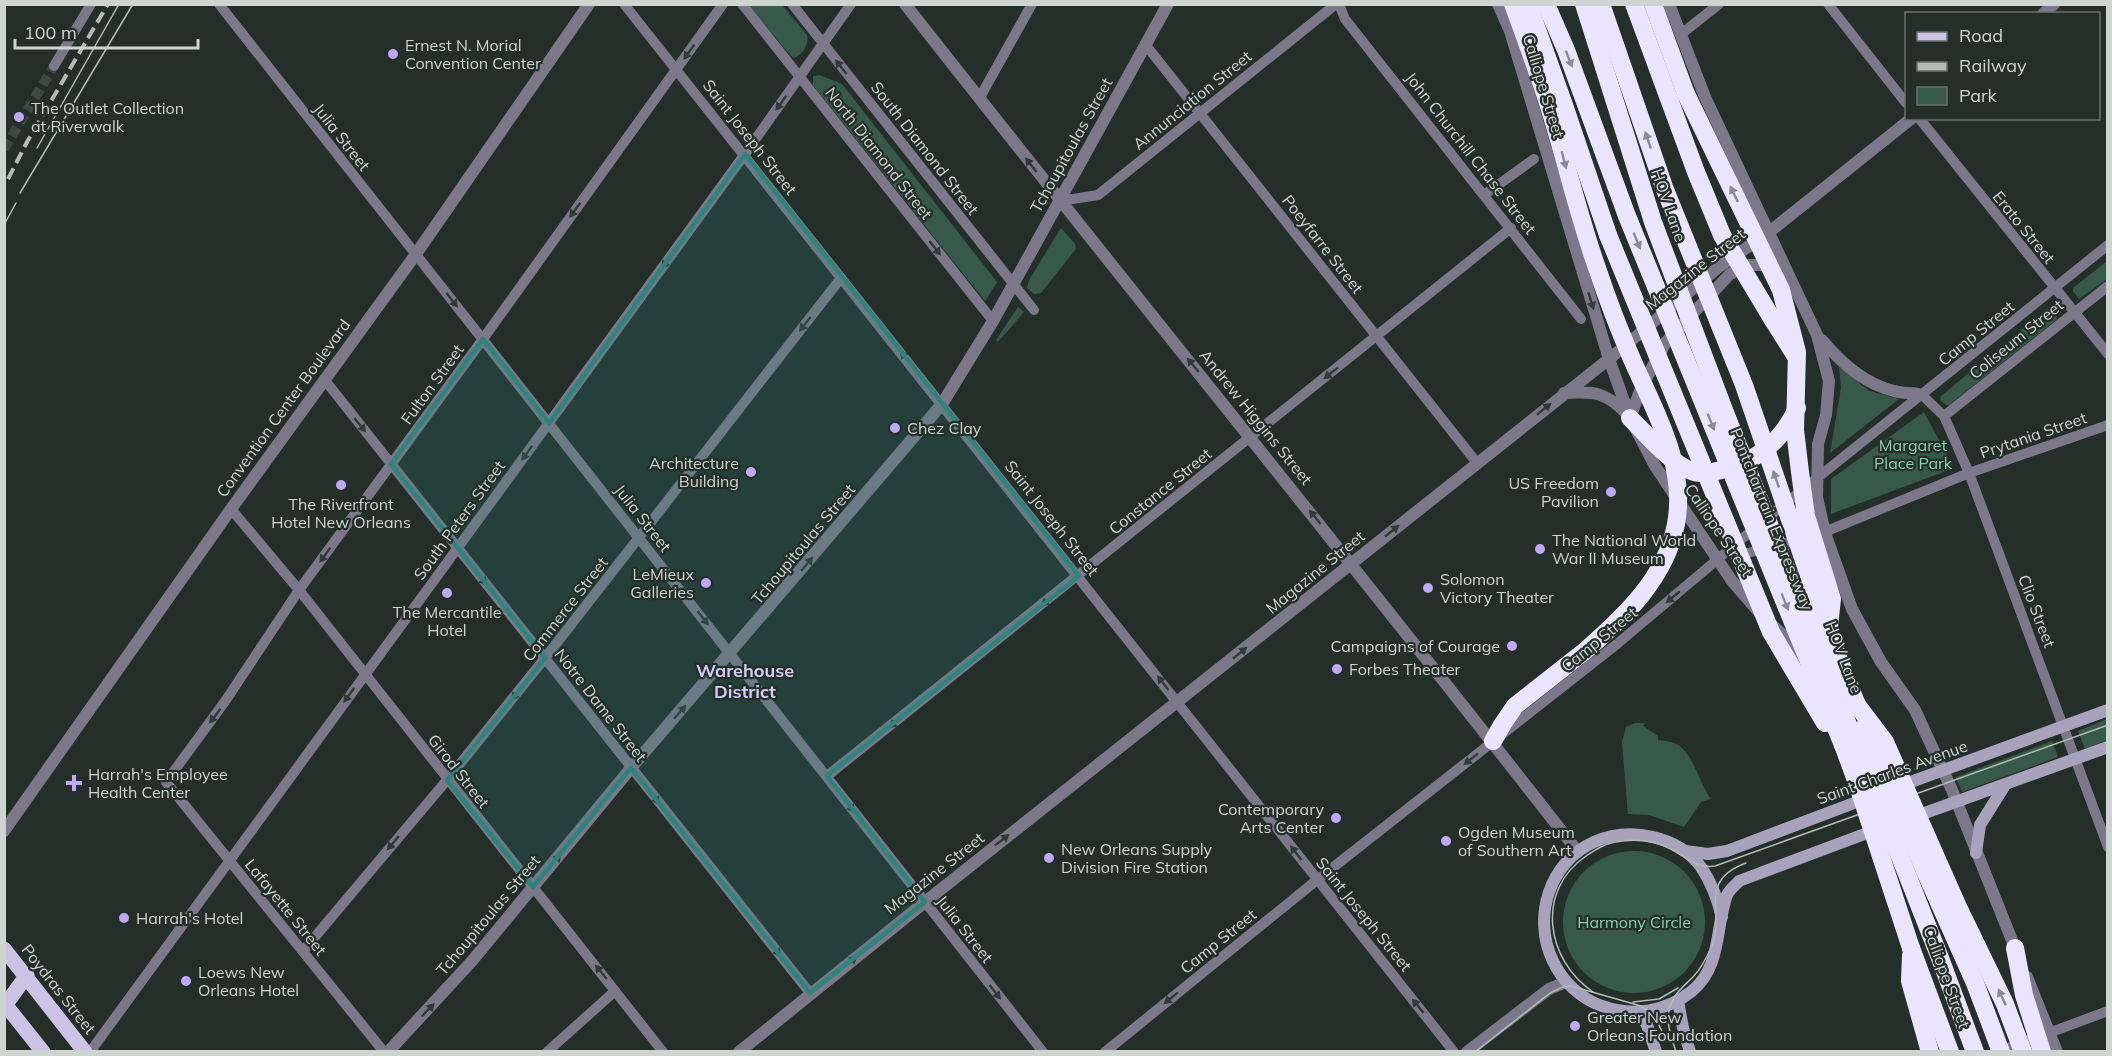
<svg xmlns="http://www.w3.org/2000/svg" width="2112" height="1056" viewBox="0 0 2112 1056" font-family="Mulish,sans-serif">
<rect width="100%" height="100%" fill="#242f2a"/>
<!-- green -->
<g fill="#375949">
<path d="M749,5h33l25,30c2,9 -4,20 -13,23l-4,-3z"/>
<polygon points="819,75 842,84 997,282 985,301 813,85 813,76"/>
<polygon points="1061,228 1075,244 1076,249 1041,293 1034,294 1027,288 1029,280"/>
<polygon points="2107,261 2107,279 2079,299 2073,291 2073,288"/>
<polygon points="1018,307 1024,312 998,342 996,340"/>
<polygon points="2048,308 2056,314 2057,319 1949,405 1946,405 1940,400 1941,396"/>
<polygon points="1839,367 1870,391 1899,399 1830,453 1841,388"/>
<polygon points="1924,412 1954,468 1831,514 1831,479"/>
<polygon points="2107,719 2107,740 2085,749 2078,731"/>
<path d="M1635,723h10l-2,3 15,10v4c5,1 13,1 18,4 17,8 23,39 35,55l-10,3 -17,25 -35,-12 -21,-1 -6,-72 4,-15z"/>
<polygon points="2052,741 2058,757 1962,792 1956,777"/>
<circle cx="1634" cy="922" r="71"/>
</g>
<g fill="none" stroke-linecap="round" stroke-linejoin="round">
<!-- minor-tunnel -->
<polyline stroke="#3e4843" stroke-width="10" stroke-dasharray="10 5" stroke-linecap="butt" points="4,149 54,66"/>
<!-- minor -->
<g stroke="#7c7889" stroke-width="10">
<polyline points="219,4 1043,1052"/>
<polyline points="624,4 1454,1052"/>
<polyline points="742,4 993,321"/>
<polyline points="792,4 1034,310"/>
<polyline points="1339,4 1345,19 1581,319"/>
<polyline points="1828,4 1906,103"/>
<polyline points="1680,35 1719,4"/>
<polyline points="1145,44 1477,463"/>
<polyline points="54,66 91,4"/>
<polyline points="979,99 1032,4"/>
<polyline points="1919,118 2108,354"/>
<polyline points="1484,195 1534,159"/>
<polyline points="1060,201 1098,195 1336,4"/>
<polyline points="324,379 810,993"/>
<polyline points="1922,395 1944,416 1969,473 2108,847"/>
<polyline points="1944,416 2108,286"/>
<polyline points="231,509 299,590 663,1052"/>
<polyline points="1817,535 1969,473 2108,425"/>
<polyline points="1736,556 1802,539"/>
<polyline points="827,776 1511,228"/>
<polyline points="303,951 447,780 545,658 841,278"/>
<polyline points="90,1052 745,154 851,4"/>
<polyline points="384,1052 166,782 226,700 299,590 483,339 723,4"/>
<polyline points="547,1052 615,991"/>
<polyline points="1105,1052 1317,880 1617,644 1756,527 2108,245"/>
<polyline points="1997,1052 2108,1011"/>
</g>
<!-- tertiary -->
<g stroke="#7c7889" stroke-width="12">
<path d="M905,4c223,284 451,563 673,848"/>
<polyline points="1498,4 1510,31 1609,359 1630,418 1655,466 1732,581 1759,612"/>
<polyline points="1669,4 1705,97 1817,335 1829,381 1826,415 1818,444 1817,497 1825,533 1852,609 1881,662 1915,710 1952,790 2017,953"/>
<polyline points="2043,14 2054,4"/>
<path d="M1822,340c19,23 43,44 72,51 9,3 19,1 28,4"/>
<path d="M1564,393c31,-2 42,-1 64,22"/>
<polyline points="1630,418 1641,388 1666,342 1730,274 1749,265 1763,265 1774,268"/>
<polyline points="1771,624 1797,648 1801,655"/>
<polyline points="4,831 231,509 416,254 589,4"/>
<polyline points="2027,977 2057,1052"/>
<polyline points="388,1052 472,961 631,768 942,404 993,321 1168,4"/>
<polyline points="739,1052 925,902 1614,355 1720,266 1768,233 1912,118"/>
<polyline points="1467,1052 1549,989 1566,982"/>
</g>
<!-- secondary -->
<g stroke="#a9a2bd" stroke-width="12">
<polyline points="1897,787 2108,710"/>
<polyline points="1911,818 2108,747"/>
<polyline points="1685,851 1708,854 1727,851 1870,797"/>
<polyline points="1976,853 1980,825 2005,785"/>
<path d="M1722,917c-5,-18 -10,-34 -21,-50 -23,-31 -71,-41 -107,-25 -45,20 -62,76 -41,119 9,20 28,38 49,45 31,11 64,6 90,-15 30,-25 23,-63 35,-96 2,-5 8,-9 12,-14l139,-52"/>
<polyline points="1678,1001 1683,1028 1690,1052"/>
<polyline points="1639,1012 1647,1025 1656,1052"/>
</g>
<!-- primary -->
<g stroke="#ccc3e6" stroke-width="15">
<polyline points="4,949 85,1052"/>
<polyline points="4,1003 43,1052"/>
<polyline points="6,1004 27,975"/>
</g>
<!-- motorway -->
<g stroke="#ebe4fe" stroke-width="18">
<polyline points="1528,4 1564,105 1608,235"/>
<polyline points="1653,4 1686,94"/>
<polyline points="1773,320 1795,355"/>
<path d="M1630,418c15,15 40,44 59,52 11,5 21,3 32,0 34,-7 62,-30 76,-62"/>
<polyline points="1829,634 1857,705"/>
<polyline points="1493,741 1502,725 1515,706 1585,651"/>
<polyline points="1843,745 1857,783"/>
<polyline points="1911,948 1950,1052"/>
<polyline points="2015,948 2024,995 2042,1052"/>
<polyline points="1911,955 1910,981 1930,1052"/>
</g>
<!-- tram -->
<g stroke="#b3bbb7" stroke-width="1.5">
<polyline points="37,148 119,4"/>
<polyline points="20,193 133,4"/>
<polyline points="4,225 16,203"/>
<path d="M1593,992c-47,-32 -58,-101 -7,-136 9,-6 18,-12 29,-14 18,-3 38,-2 54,6 16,8 28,21 46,18l393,-141"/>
<polyline points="1633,1002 1659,999 1678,988"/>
<polyline points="1475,1052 1550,993 1563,987 1571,986 1641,1006 1654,1016 1665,1037"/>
<path d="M1676,1052c-4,-14 -10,-27 -7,-41 3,-16 13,-23 24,-34 8,-8 14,-20 19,-31 13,-34 -15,-65 34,-83"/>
</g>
<!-- rail -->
<polyline stroke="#b3bbb7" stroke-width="4" stroke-dasharray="12 6" stroke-linecap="butt" points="8,179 27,142 108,4"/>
<!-- motorway-bridge -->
<g stroke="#ebe4fe" stroke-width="18">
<path d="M1513,4c11,30 22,60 32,90 19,58 32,117 52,174 10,30 21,59 34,89 23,53 56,107 45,167 -10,54 -52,93 -91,127"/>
<polyline points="1546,4 1566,50 1627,216 1843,745"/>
<polyline points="1584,4 1653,222 1724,410 1940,958 1975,1052"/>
<polyline points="1601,4 1664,187 1744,385 1829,634"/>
<polyline points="1634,4 1696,172 1722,235 1773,320"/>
<polyline points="1686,94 1781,290 1797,352 1795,430 1800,472 1806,516 1832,599 1829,626"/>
<polyline points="1608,235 1771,632 1825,723"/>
<polyline points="1857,705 1885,742 1958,907 2005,1004 2023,1052"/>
<polyline points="1865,726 1925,871 1975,983 2001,1052"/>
<polyline points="1857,783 1911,948"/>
</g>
</g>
<!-- one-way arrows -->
<defs><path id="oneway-solid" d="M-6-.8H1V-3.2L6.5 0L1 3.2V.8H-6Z" transform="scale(1.5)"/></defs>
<g fill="#313a38">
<use href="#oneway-solid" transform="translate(689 52) rotate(126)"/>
<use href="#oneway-solid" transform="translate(841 67) rotate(-128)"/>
<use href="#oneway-solid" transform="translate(781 103) rotate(126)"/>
<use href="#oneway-solid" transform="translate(1031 165) rotate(-128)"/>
<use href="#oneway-solid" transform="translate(575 210) rotate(126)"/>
<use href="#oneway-solid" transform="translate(935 248) rotate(52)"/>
<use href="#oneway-solid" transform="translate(667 261) rotate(126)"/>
<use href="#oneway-solid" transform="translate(452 300) rotate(52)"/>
<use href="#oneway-solid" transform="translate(1591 301) rotate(73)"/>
<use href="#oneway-solid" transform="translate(805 324) rotate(128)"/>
<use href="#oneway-solid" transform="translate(906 358) rotate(-129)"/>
<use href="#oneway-solid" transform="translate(1193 365) rotate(-129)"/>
<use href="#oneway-solid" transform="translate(1331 373) rotate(141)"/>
<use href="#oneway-solid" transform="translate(1544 409) rotate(-39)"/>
<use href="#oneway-solid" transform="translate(360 425) rotate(51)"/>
<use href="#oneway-solid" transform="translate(527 453) rotate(126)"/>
<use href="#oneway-solid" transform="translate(1315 517) rotate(-129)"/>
<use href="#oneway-solid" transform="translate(1392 531) rotate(-39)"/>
<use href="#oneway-solid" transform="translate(325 555) rotate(126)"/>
<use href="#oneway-solid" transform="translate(807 564) rotate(-50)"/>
<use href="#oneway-solid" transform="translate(481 578) rotate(51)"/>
<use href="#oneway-solid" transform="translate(1673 597) rotate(140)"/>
<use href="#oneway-solid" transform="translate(1048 600) rotate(142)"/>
<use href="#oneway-solid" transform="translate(703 618) rotate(52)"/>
<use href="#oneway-solid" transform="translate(1240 653) rotate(-39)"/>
<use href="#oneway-solid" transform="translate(1163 683) rotate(-128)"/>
<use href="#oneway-solid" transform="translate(517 693) rotate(129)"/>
<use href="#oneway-solid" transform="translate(349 695) rotate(126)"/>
<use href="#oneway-solid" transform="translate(680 712) rotate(-49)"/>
<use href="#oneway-solid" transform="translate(215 716) rotate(127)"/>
<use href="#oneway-solid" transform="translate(896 722) rotate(142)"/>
<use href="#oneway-solid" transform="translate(1471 759) rotate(142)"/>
<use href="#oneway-solid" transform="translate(654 797) rotate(52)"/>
<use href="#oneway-solid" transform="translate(849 805) rotate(52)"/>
<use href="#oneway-solid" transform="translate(1002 840) rotate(-38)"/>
<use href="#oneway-solid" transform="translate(393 843) rotate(130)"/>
<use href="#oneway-solid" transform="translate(1296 853) rotate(-128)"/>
<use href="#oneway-solid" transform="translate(555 861) rotate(-50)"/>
<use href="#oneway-solid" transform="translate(775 949) rotate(52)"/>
<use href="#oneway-solid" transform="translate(850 962) rotate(-38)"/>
<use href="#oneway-solid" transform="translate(601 972) rotate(-129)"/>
<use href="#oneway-solid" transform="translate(995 992) rotate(52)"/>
<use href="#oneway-solid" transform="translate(1171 998) rotate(141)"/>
<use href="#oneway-solid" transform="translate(1418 1006) rotate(-129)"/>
<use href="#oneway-solid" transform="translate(428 1010) rotate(-46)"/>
</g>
<g fill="#888a94">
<use href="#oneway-solid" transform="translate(1569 59) rotate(69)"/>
<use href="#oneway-solid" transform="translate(1648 140) rotate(-109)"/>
<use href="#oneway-solid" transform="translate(1564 160) rotate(75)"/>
<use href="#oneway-solid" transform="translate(1734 194) rotate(-116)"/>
<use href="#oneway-solid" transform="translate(1637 241) rotate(68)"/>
<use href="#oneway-solid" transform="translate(1711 422) rotate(68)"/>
<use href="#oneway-solid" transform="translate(1776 479) rotate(-109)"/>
<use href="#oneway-solid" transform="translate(1785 602) rotate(68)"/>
<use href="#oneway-solid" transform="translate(2002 997) rotate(-115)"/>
</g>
<!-- marked area -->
<path fill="#2c847d" fill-opacity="0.2" stroke="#2c847d" stroke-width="4.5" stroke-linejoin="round" d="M745,154l334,422 -252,200 98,126 -115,91 -179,-225 -98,119 -86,-107 98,-122 -154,-194 92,-125 66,84z"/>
<!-- markers -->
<g fill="#bfa9f4" stroke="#242f2a" stroke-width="2">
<circle cx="393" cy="54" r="6"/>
<circle cx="19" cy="117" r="6"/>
<circle cx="895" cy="428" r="6"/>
<circle cx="751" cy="472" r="6"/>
<circle cx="341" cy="485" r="6"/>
<circle cx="1611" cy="492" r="6"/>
<circle cx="1540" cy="549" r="6"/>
<circle cx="706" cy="583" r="6"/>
<circle cx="1428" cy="588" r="6"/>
<circle cx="447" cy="593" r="6"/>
<circle cx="1512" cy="646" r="6"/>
<circle cx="1337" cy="669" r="6"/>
<path d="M71 774h6v6h6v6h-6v6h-6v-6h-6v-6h6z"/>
<circle cx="1336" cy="818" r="6"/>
<circle cx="1446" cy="841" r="6"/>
<circle cx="1049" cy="858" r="6"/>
<circle cx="124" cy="918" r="6"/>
<circle cx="186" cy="981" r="6"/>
<circle cx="1575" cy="1026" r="6"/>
</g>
<g text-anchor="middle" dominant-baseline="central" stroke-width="4.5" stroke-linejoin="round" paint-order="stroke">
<!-- poi labels -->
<g font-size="16" fill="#ced5d1" stroke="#242f2a" text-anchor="start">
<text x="405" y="45">Ernest N. Morial<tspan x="405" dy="18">Convention Center</tspan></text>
<text x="31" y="108">The Outlet Collection<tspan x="31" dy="18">at Riverwalk</tspan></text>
<text x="907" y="428">Chez Clay</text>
<text x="739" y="463" text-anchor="end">Architecture<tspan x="739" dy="18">Building</tspan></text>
<text x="1599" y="483" text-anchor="end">US Freedom<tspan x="1599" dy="18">Pavilion</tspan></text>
<text x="341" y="504" text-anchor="middle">The Riverfront<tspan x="341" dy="18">Hotel New Orleans</tspan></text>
<text x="1552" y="540">The National World<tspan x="1552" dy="18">War II Museum</tspan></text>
<text x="694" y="574" text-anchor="end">LeMieux<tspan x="694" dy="18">Galleries</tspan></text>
<text x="1440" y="579">Solomon<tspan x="1440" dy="18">Victory Theater</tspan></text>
<text x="447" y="612" text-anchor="middle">The Mercantile<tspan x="447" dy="18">Hotel</tspan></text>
<text x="1500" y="646" text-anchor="end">Campaigns of Courage</text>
<text x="1349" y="669">Forbes Theater</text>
<text x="88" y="774">Harrah's Employee<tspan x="88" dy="18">Health Center</tspan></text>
<text x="1324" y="809" text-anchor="end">Contemporary<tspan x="1324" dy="18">Arts Center</tspan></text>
<text x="1458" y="832">Ogden Museum<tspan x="1458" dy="18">of Southern Art</tspan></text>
<text x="1061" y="849">New Orleans Supply<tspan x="1061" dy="18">Division Fire Station</tspan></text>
<text x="136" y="918">Harrah's Hotel</text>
<text x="198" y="972">Loews New<tspan x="198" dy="18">Orleans Hotel</tspan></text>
<text x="1587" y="1017">Greater New<tspan x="1587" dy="18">Orleans Foundation</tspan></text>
</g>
<!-- street labels -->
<g font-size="16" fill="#ced5d1" stroke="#242f2a">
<text transform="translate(1544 86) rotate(73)">Calliope Street</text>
<text transform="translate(1192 100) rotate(-39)">Annunciation Street</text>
<text transform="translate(342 137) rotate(52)">Julia Street</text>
<text transform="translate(750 137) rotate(52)">Saint Joseph Street</text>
<text transform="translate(1071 145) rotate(-61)">Tchoupitoulas Street</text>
<text transform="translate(925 148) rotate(52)">South Diamond Street</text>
<text transform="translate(879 153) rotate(52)">North Diamond Street</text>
<text transform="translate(1471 153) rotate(52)">John Churchill Chase Street</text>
<text transform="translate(1669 205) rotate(71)">HOV Lane</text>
<text transform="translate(2024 227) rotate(51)">Erato Street</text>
<text transform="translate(1323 244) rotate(52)">Poeyfarre Street</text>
<text transform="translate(1695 269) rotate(-38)">Magazine Street</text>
<text transform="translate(1976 333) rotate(-39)">Camp Street</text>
<text transform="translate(2016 339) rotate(-39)">Coliseum Street</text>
<text transform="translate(432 384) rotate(-54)">Fulton Street</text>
<text transform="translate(283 408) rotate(-54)">Convention Center Boulevard</text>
<text transform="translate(1256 417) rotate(51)">Andrew Higgins Street</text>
<text transform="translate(2033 435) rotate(-19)">Prytania Street</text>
<text transform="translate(1160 491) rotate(-39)">Constance Street</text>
<text transform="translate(643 518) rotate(52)">Julia Street</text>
<text transform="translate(1052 518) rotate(52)">Saint Joseph Street</text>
<text transform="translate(1772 519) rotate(68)">Pontchartrain Expressway</text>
<text transform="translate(459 520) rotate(-54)">South Peters Street</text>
<text transform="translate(1719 530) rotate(56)">Calliope Street</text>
<text transform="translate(803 544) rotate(-50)">Tchoupitoulas Street</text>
<text transform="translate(1315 572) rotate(-39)">Magazine Street</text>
<text transform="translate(565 609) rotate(-52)">Commerce Street</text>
<text transform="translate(2037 611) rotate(69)">Clio Street</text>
<text transform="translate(1599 639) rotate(-39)">Camp Street</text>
<text transform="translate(1844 657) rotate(69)">HOV Lane</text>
<text transform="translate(601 705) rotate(52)">Notre Dame Street</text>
<text transform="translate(459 771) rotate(52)">Girod Street</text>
<text transform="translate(1892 772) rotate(-20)">Saint Charles Avenue</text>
<text transform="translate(934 873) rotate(-38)">Magazine Street</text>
<text transform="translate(286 907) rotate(51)">Lafayette Street</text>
<text transform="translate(1364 914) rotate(51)">Saint Joseph Street</text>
<text transform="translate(488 915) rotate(-50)">Tchoupitoulas Street</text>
<text transform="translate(965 929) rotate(52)">Julia Street</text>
<text transform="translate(1218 941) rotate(-39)">Camp Street</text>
<text transform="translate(1947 977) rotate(70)">Calliope Street</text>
<text transform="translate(59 989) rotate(52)">Poydras Street</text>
</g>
<!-- park labels -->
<g font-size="16" fill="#88d1af" stroke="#242f2a">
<text x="1913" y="445">Margaret<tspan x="1913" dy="18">Place Park</tspan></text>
<text x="1634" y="922">Harmony Circle</text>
</g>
<!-- neighbourhood labels -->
<g font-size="18" font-weight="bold" fill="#d6cbf6" stroke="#242f2a">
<text x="745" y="670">Warehouse<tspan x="745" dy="21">District</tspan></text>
</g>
</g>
<!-- border -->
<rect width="2112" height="1056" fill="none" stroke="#ced5d1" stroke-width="12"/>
<!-- legend -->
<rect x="1905" y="12" width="195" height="108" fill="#242f2a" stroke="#68716d" stroke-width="1.5"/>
<rect x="1917" y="32" width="30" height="9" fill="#ccc3e6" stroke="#68716d" stroke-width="1.5"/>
<text x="1959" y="42" font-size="18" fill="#ced5d1">Road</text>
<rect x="1917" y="62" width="30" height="9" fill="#b3bbb7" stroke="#68716d" stroke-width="1.5"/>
<text x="1959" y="72" font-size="18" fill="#ced5d1">Railway</text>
<rect x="1917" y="87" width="30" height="18" fill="#375949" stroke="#68716d" stroke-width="1.5"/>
<text x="1959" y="102" font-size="18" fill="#ced5d1">Park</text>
<!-- scale -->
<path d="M15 39v9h183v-9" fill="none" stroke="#ced5d1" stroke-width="3"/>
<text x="24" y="39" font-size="18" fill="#ced5d1" stroke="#242f2a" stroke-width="4.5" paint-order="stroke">100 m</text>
</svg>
